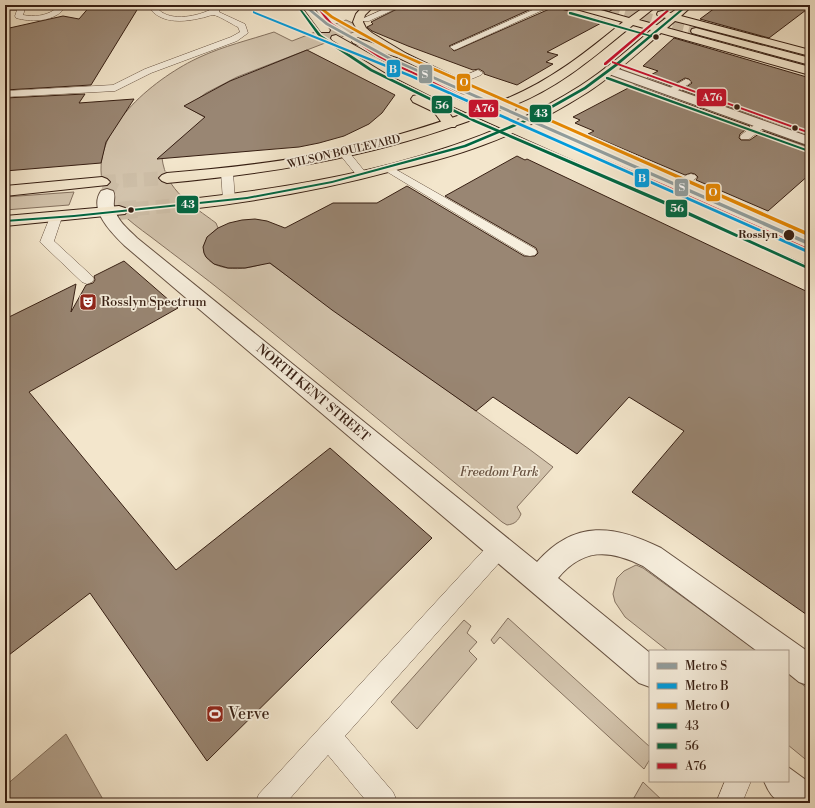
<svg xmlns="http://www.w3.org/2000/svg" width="815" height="808" viewBox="0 0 815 808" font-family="'Libre Bodoni',serif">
<rect width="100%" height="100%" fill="#f3e6cc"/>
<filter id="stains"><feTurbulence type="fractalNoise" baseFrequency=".005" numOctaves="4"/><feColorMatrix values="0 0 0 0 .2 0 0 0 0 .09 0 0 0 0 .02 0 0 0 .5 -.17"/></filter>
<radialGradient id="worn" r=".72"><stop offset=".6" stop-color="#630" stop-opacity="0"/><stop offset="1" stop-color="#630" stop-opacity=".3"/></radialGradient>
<!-- green -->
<g fill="#d3c4ad" stroke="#857260">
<path d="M346,20l18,8 -127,49 -31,16 -19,14 24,14c-19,10 -37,19 -49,37 4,33 30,47 54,65l2,5c-23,16 -17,36 9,40 14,2 28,-1 41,-6l261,187 24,18 -36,40 4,7c-3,7 -6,10 -14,11l-5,-3c-91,-76 -182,-151 -273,-225 -26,-21 -52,-40 -78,-60 -11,-8 -23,-17 -33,-27 -7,-8 -14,-19 -16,-30 -10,-53 56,-104 98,-123 24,-11 49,-17 74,-25l18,9z"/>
<polygon points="384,53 466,91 468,94 461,94 381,54"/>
<polygon points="74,192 69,205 5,210 5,197"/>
<polygon points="636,565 643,568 757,651 668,651 625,617 615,602 613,594 617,578 624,571"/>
<polygon points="508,618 650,747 650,759 644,769 500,637 494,644 491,640"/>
<polygon points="464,620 471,626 467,633 477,642 469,651 477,659 417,729 391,702"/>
<polygon points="788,674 810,690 810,763 788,745"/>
<polygon points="643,782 665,803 631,803"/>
</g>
<!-- water -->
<polygon fill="#b3a28d" stroke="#816e5c" points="66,734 105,803 5,803 5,786"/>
<!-- building -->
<g fill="#998673" stroke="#371f13">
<polygon points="91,5 140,5 91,85 5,90 5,29 63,16 79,19"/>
<polygon points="405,5 540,5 449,46 454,51 554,7 605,21 547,52 558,55 546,62 553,64 517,85 484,74 484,72 479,69 473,70 408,46 372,31 367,27 373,24 371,22"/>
<polygon points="719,5 810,5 810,7 769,38 700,19"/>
<polygon points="674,38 810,78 810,135 682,90 692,83 689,79 685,78 671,86 647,77 658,71 643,66"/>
<polygon points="307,50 395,95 382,113 369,124 344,136 319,143 299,147 157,159 205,117 184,106 230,81"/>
<polygon points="634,85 750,126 740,134 739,138 741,140 750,140 763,131 810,147 810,174 768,211 696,180 698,177 695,174 691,173 685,175 588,134 594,131 575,123 580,120 573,117"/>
<polygon points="85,94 79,103 134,99 106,142 101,163 5,171 5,98"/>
<polygon points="517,156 525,160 527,159 810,293 810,617 632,492 684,431 629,397 577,454 493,397 476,411 332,310 270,263 245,268 228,268 214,264 206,257 204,253 203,247 207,237 218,228 229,223 242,220 255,219 267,221 285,228 333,203 377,203 407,186 524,256 535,256 538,253 536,248 445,196"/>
<polygon points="124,261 178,308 29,392 176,570 330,448 432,538 207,761 90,593 5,658 5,319 76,284 71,312 86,285 93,283 95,280 94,276"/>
</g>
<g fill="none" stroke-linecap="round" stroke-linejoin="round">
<!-- street-tunnel -->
<polyline stroke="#cdbea7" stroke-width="14" stroke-dasharray="14 7" stroke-linecap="butt" points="107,194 113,181"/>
<!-- primary-tunnel-far1 -->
<g stroke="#cdbea7" stroke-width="14" stroke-dasharray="14 7" stroke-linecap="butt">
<polyline points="102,182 167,178"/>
<polyline points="135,209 190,204"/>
</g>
<!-- primary-tunnel -->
<polyline stroke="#cdbea7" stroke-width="18" stroke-dasharray="18 9" stroke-linecap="butt" points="119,211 145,208"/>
<!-- highway-tunnel -->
<g stroke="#cdbea7" stroke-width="11" stroke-dasharray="11 5.5" stroke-linecap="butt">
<polyline points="609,8 696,31"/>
<polyline points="325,30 342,36"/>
</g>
<defs>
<g id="lane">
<path d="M21,5h26l-4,2 -18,2 -2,6c11,2 22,1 31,-5v-5h8v6c-11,11 -32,11 -46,7l-1,-2 2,-6 -12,1v-4z"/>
<path d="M153,5h8l-2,5c13,12 39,6 53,-1l1,-4h8l-2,7 26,12 3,9 -11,8 -86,32 -36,18 -110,6v-6l108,-6 32,-16 86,-32 9,-5 -2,-5c-5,-2 -20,-12 -25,-12 -3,0 -9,3 -12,3 -16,4 -38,6 -50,-8z"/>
<polygon points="393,5 404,5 369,21 363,21 362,19"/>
<polygon points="544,5 554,5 457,49 454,50 450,47"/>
<polygon points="478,70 483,73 481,75 457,85 452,82 454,80"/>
<polygon points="686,79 689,80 691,82 689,84 673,93 667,93 665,91"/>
<polygon points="761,122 766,125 765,127 749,139 741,139 740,137 741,135 757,123"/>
<polygon points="345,151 349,152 366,173 368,175 366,177 358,177 341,156 339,154"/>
<polygon points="388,165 535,249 537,252 535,255 530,256 525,255 384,170 382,168 384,166"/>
<polygon points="227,170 231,171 233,173 235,200 233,203 225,203 223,200 221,173 223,171"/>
<polygon points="691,174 695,175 697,177 695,179 670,198 662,198 660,195 662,192 687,175"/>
<polygon points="56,213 60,214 62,217 54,241 92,276 94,279 92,282 87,284 82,282 40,242 50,217 52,214"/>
<polygon points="500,537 507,540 510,547 507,554 345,736 393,792 397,801 396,803 368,803 328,755 286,803 255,803 259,794 493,540"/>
<polygon points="725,781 751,781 742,803 716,803"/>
</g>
<g id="street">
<polygon points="610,66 810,137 810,146 606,73 604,70 606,67"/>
<path d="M107,189l6,2c3,5 0,10 1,15 2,14 14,23 23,32l400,324c38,-43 78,-37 124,-14l149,105v33l-11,-4 -11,-9v-22h-31l-114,-85c-34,-17 -60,-18 -85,12l92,75v34l-11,-4 -514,-437c-13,-13 -37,-36 -24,-55z"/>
<path d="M788,767l22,16v20c-25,0 -35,5 -46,-22h24z"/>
</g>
<g id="primary">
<path d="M364,5h11l-10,10 -2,7 3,6 6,5 35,21 96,46c46,-18 82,-47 120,-78l-54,-15 -2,-2h16l46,13 18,-13h11l-19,15 18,5 9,-7 -8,-2 -1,-2 1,-2 4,-1 9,2 11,-8h11l-12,11 129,34v6l-135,-35 -8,7 143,39v8l-149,-42c-24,21 -47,42 -73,59 -33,21 -69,40 -105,53 -29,11 -60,19 -91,26 -66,18 -134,30 -202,38l-6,-2 -2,-3 2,-3 6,-2c131,-15 277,-41 390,-113 25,-16 48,-36 71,-56l-18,-5c-38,31 -73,62 -119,80l2,3 -1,3 -5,1 -8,-3c-48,18 -96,34 -145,45 -63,15 -126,23 -190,29l-5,-2 -3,-3 3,-3 5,-2c63,-5 127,-12 189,-27 46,-11 91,-26 136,-42l-93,-46c-15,-12 -38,-17 -46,-36l3,-8z"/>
<polygon points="102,177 107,179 110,182 107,185 5,196 5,186"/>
<polygon points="119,206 125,208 127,211 125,214 5,226 5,216"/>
</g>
<g id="highway">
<polygon points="301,5 311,5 330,30 329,32 321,32"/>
<polygon points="594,5 609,5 614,8 609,11 596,7"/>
<polygon points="696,28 810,58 810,65 692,33 691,31 692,29"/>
<polygon points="336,35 395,68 452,97 631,174 810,253 810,266 443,102 386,73 332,40 331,38 332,36"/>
<polygon points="357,38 407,54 409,56 407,58 403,59 353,43 352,41 353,39"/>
<polygon points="417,95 444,106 457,124 455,127 445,127 434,112 413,102 411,99 413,96"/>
</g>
</defs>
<!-- lane casing -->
<use href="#lane" stroke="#665141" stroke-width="1"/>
<!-- street casing -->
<use href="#street" stroke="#665141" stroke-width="2"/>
<!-- primary casing -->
<use href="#primary" stroke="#371f13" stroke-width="2"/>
<!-- highway casing -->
<use href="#highway" stroke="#371f13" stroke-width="2"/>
<!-- lane -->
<use href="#lane" fill="#f7efde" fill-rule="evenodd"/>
<!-- street -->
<use href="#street" fill="#f7efde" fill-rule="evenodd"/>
<!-- primary -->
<use href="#primary" fill="#f3e6cc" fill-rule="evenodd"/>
<!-- highway -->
<use href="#highway" fill="#f3e6cc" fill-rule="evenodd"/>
<defs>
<polygon id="bus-1" points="686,5 689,5 617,66 586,89 533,119 466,147 332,183 247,199 74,217 5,222 5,220 74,215 247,197 332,181 464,145 531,117 584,87 615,64"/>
<g id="bus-2">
<polygon points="299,9 301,9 321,35 372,69 476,120 665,201 809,267 809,268 805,268 661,203 474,122 370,71 319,37"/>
<polygon points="569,12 571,12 657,37 655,38 569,14"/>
<polygon points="606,77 608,77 809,150 806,151 606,79"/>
</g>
<g id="bus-3">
<polygon points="315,5 317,5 332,23 380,55 482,106 670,187 810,249 810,252 668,189 480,108 378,57 330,25"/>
<polygon points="667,10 669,11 606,65 604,65 604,63"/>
<polygon points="612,61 810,132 810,134 612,63"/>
</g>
</defs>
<!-- bus-1 casing -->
<use href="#bus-1" stroke="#f7efde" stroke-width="3"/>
<!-- bus-2 casing -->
<use href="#bus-2" stroke="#f7efde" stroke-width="3"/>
<!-- bus-3 casing -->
<use href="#bus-3" stroke="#f7efde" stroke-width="3"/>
<!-- bus-1 -->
<use href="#bus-1" fill="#006641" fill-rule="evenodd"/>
<!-- bus-2 -->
<use href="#bus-2" fill="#006641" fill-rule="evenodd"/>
<!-- bus-3 -->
<use href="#bus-3" fill="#c8102e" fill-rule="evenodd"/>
<defs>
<polygon id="metro-1" points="302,5 306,5 328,23 390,57 810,242 810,246 388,59 326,25"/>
<polygon id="metro-2" points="253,11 412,75 810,251 807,253 805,252 410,77 253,13"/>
<polygon id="metro-3" points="315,5 319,5 333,16 394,50 810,233 810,237 392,52 331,18"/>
</defs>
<!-- metro-1 casing -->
<use href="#metro-1" stroke="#f7efde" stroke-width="3"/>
<!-- metro-2 casing -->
<use href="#metro-2" stroke="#f7efde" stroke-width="3"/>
<!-- metro-3 casing -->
<use href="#metro-3" stroke="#f7efde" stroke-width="3"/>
<!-- metro-1 -->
<use href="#metro-1" fill="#919d9d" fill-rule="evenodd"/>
<!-- metro-2 -->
<use href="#metro-2" fill="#009cde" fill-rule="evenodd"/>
<!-- metro-3 -->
<use href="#metro-3" fill="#e48601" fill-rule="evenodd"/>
</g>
<!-- icons -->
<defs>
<symbol id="theatre-square" viewBox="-11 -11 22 22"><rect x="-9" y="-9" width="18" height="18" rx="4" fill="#8f2418" stroke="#f7efde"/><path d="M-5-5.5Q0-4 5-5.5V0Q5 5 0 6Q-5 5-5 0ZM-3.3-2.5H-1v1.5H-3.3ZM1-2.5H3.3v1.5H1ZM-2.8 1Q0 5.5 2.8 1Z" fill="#fff"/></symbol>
<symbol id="stadium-square" viewBox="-11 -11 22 22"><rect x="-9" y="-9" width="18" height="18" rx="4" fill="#8f2418" stroke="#f7efde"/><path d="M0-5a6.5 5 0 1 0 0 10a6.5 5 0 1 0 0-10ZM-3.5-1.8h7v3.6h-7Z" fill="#fff"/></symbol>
</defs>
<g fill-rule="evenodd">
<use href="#theatre-square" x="78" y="292" width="20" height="20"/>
<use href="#stadium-square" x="205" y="704" width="20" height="20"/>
</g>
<!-- markers -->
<g fill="#371f13" stroke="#f7efde" stroke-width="1.5">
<circle cx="656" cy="37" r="3.5"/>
<circle cx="737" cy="107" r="3.5"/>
<circle cx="795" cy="128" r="3.5"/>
<circle cx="131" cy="210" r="3.5"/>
<circle cx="789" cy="235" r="6"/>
</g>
<g text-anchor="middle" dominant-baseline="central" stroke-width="3.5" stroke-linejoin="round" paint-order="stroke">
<!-- far-street labels -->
<g font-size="11" fill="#371f13" stroke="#f7efde">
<text transform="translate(344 152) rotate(-13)">WILSON BOULEVARD</text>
</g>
<!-- far-stop labels -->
<g font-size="11" font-weight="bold" fill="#371f13" stroke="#f7efde" text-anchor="end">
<text x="778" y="235">Rosslyn</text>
</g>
<!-- poi labels -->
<g font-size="13" fill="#371f13" stroke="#f7efde" text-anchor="start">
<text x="101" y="302">Rosslyn Spectrum</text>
</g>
<!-- street labels -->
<g font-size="13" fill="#371f13" stroke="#f7efde">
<text transform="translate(313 393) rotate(40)">NORTH KENT STREET</text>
</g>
<!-- park labels -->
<g font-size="13" font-style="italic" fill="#665141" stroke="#f7efde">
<text x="499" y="472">Freedom Park</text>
</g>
<!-- near-poi labels -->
<g font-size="16" fill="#371f13" stroke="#f7efde" text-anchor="start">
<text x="228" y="714">Verve</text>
</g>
</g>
<g stroke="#f7efde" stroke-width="1.5">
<rect x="386" y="59" width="15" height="19" rx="4" fill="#009cde"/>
<rect x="418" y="64" width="15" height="20" rx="4" fill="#919d9d"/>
<rect x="456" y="73" width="15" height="19" rx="4" fill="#e48601"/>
<rect x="696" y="88" width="31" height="19" rx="4" fill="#c8102e"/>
<rect x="431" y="95" width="22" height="19" rx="4" fill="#006641"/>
<rect x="468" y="99" width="31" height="19" rx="4" fill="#c8102e"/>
<rect x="529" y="104" width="23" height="19" rx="4" fill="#006641"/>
<rect x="634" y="168" width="16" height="20" rx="4" fill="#009cde"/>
<rect x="674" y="178" width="15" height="19" rx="4" fill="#919d9d"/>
<rect x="705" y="183" width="16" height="19" rx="4" fill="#e48601"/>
<rect x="176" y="195" width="23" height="19" rx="4" fill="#006641"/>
<rect x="665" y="199" width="23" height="19" rx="4" fill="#006641"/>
</g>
<g font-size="11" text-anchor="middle" font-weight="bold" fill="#fff">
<text x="393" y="73">B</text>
<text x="425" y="78">S</text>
<text x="464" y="86">O</text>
<text x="712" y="101">A76</text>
<text x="442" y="109">56</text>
<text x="484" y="112">A76</text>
<text x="541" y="117">43</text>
<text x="642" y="182">B</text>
<text x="682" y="191">S</text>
<text x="713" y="196">O</text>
<text x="188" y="208">43</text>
<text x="677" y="212">56</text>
</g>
<!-- margin -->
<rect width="815" height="808" fill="none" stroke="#f3e6cc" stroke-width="20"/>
<rect x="6" y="6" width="803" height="796" fill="none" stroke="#371f13" stroke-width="2"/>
<rect x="10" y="10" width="795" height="788" fill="none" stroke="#371f13"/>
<!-- legend -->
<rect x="649" y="650" width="140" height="132" fill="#f7efde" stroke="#aa9c8d"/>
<rect x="657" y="663" width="20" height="6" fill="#919d9d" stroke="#aa9c8d"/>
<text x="685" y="670" font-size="12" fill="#371f13">Metro S</text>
<rect x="657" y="683" width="20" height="6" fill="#009cde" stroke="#aa9c8d"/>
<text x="685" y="690" font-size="12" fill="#371f13">Metro B</text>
<rect x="657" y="703" width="20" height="6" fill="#e48601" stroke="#aa9c8d"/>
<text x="685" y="710" font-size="12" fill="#371f13">Metro O</text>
<rect x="657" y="723" width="20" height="6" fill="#006641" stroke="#aa9c8d"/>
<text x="685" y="730" font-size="12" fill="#371f13">43</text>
<rect x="657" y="743" width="20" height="6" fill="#006641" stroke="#aa9c8d"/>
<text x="685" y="750" font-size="12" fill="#371f13">56</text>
<rect x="657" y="763" width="20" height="6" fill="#c8102e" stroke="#aa9c8d"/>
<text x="685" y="770" font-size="12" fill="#371f13">A76</text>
<rect width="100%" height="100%" filter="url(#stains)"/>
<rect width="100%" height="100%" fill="url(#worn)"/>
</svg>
